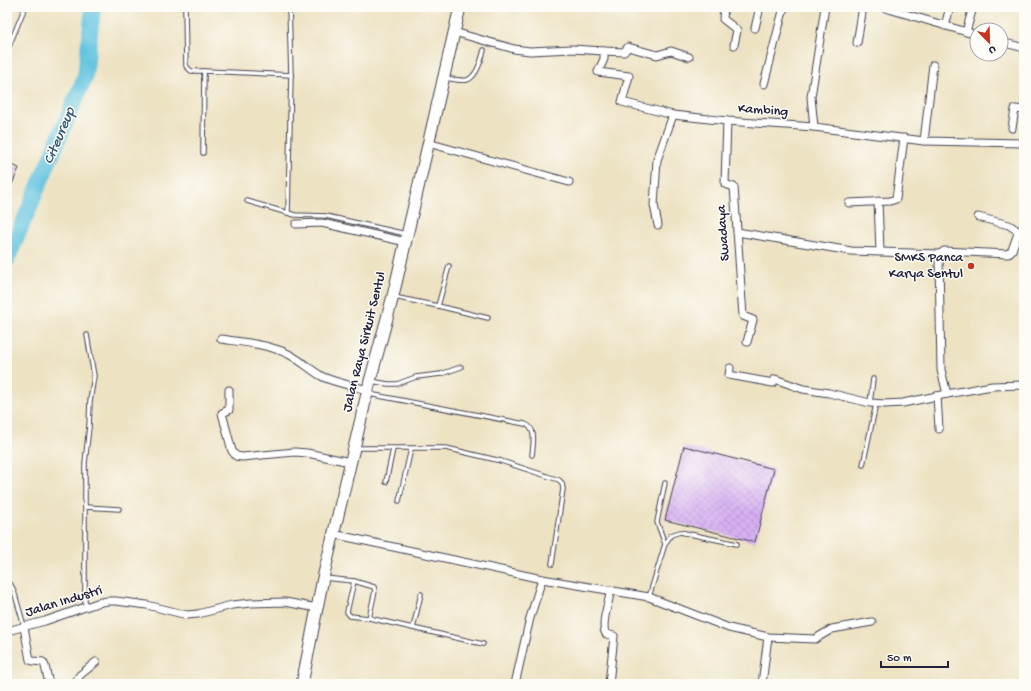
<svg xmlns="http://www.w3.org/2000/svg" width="1031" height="691" viewBox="0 0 1031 691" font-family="'Gochi Hand',sans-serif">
<defs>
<pattern id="building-cross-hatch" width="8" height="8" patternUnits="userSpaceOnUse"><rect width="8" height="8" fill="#d7b0f2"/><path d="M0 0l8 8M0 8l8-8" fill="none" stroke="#b897d0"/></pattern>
</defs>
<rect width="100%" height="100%" fill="#fdfcf7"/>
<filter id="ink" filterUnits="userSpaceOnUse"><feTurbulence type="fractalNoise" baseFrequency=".025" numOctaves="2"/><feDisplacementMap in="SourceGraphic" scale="8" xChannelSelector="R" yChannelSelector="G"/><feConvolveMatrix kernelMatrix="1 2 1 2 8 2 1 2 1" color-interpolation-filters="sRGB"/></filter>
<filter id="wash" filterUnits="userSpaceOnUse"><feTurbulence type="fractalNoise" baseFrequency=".012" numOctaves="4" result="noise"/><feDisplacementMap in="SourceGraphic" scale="16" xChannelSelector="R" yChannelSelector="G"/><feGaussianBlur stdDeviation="0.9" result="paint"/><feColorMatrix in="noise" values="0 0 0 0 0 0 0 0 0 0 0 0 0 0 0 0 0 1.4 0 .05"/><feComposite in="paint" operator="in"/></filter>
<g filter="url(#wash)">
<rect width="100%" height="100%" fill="#ede2c2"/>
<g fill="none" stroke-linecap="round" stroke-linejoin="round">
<!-- river -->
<polyline stroke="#61c2df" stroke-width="16" points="7,260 85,77 93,7"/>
</g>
<g id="blocks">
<!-- building -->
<g fill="url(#building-cross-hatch)">
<polygon points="7,163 19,168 7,196"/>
<polygon points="684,446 774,469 755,542 665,520"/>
</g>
</g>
</g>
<g filter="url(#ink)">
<use href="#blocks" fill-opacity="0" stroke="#403f4f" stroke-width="1"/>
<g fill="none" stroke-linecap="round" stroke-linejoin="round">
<defs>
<g id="lane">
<polyline points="185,7 186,66 191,71 204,71 203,153"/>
<polyline points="289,7 291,75 288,213 295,215 326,216 406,234"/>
<polyline points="7,51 25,7"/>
<polyline points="204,71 291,75"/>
<path d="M445,78c7,1 16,3 22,2 10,-3 15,-22 17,-30"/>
<polyline points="247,201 288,213"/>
<polyline points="394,297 438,306 449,266"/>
<polyline points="438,306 488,318"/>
<polyline points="371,381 388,384 397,384 416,377 441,374 461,367"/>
<path d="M369,394l156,30c12,4 8,21 7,31"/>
<polyline points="870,403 873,379"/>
<polyline points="355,448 446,448 501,461 559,480 562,483 563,489 552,564"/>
<polyline points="863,465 876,404"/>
<polyline points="386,482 393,449"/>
<polyline points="399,501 411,449"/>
<polyline points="85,507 119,509"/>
<polyline points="665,544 671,535 680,532 737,544"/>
<polyline points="324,578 354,581 374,587 375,591 369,618"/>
<polyline points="354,581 347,612 350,616 369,618 483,644"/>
<polyline points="7,582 11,585 14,591 24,626"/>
<polyline points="649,597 665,544 657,522 665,483"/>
<polyline points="85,607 85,463 89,427 90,401 94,376 87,335"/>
<polyline points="413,628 421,594"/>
</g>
<g id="street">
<polyline points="724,7 723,19 737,30 734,45"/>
<polyline points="882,7 977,35"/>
<polyline points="945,26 950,7"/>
<polyline points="755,28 760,7"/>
<polyline points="454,32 514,49 530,51 572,49 604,51 604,59 598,72 629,76 622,102 673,115 727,121 814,127 924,141 1024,143"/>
<polyline points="966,32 973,7"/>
<polyline points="1001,42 1024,48"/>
<polyline points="857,43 863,7"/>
<polyline points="604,51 624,52 628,47 657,55 671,51 689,57"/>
<polyline points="764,84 784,7"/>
<polyline points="727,121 725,184 734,187 743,316 753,320 747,342"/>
<polyline points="814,127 811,97 825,7"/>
<polyline points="1012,128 1015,109 1024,110"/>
<polyline points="924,141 933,65"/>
<polyline points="428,143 569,182"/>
<polyline points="878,201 880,251"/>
<polyline points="849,203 890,201 896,199 904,138"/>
<polyline points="978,217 1009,225 1021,233"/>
<polyline points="296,224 322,223 406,242"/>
<polyline points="658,225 654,205 657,160 673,115"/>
<polyline points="737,232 851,251 940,254"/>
<polyline points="1024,233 1017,236 1012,250 1008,254 944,251 940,254 939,257 941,370 947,394 992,386 1024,385"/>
<path d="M221,339c21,3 44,5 63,13 15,6 26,18 39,25 14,6 30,9 45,13"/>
<polyline points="730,368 729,375 773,383 775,379 803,389 829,393 870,403 885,404 903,403 947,394"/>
<polyline points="229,390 229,410 222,413 232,451 236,456 242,457 295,452 307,453 350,462"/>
<polyline points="937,396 939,429"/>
<polyline points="333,534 542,579 649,597 729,628 768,637 815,639 832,629 872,622"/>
<polyline points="24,627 30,660 33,661 43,662 45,666 49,684"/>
<polyline points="7,631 45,621 97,603 107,601 116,601 147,605 187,615 198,614 232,605 251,603 285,602 317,608"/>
<polyline points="77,684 76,681 80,675 96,662"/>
<polyline points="515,684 530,618 542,579"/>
<path d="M609,684l5,-48 -8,-2c-6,-8 3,-33 5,-44"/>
<polyline points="762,684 768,637"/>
</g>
<polyline id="primary" points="302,684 323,578 370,381 393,296 460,7"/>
</defs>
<!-- lane casing -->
<use href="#lane" stroke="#403f4f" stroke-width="5.5"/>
<!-- street casing -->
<use href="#street" stroke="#403f4f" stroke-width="9"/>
<!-- primary casing -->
<use href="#primary" stroke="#403f4f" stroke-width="13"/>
<!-- lane -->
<use href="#lane" stroke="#fff" stroke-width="3.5"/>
<!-- street -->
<use href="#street" stroke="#fff" stroke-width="7"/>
<!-- primary -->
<use href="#primary" stroke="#fff" stroke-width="11"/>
</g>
</g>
<!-- markers -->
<circle fill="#c8321e" stroke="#fdfcf7" stroke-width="1.5" cx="971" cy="266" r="4"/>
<g text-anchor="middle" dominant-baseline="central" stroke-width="3" stroke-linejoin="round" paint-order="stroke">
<!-- street labels -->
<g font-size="14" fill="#22223b" stroke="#fdfcf7">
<text transform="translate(763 111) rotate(4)">Kambing</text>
<text transform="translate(724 233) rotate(-94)">Swadaya</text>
<text transform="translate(365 342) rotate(-76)">Jalan Raya Sirkuit Sentul</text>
<text transform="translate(64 602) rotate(-17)">Jalan Industri</text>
</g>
<!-- poi labels -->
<g font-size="14" fill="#22223b" stroke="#fdfcf7" text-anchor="end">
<text x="963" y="258">SMKS Panca<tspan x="963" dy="16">Karya Sentul</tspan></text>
</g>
<!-- water labels -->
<g font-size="15" font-style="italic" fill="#385a74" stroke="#fdfcf7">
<text transform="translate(60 136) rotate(-67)">Citeureup</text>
</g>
</g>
<!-- margin -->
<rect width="1031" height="691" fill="none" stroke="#fdfcf7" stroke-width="24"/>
<!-- north arrow -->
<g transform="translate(989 42) rotate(157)"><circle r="19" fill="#fdfcf7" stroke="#a5a5ac"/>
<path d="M0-3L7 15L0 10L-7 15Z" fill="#c8321e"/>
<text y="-6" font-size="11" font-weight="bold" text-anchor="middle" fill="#22223b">U</text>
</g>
<!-- scale -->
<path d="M881 661v6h67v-6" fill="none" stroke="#22223b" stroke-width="2"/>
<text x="887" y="661" font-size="12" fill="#22223b" stroke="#fdfcf7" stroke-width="3" paint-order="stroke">50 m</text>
</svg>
